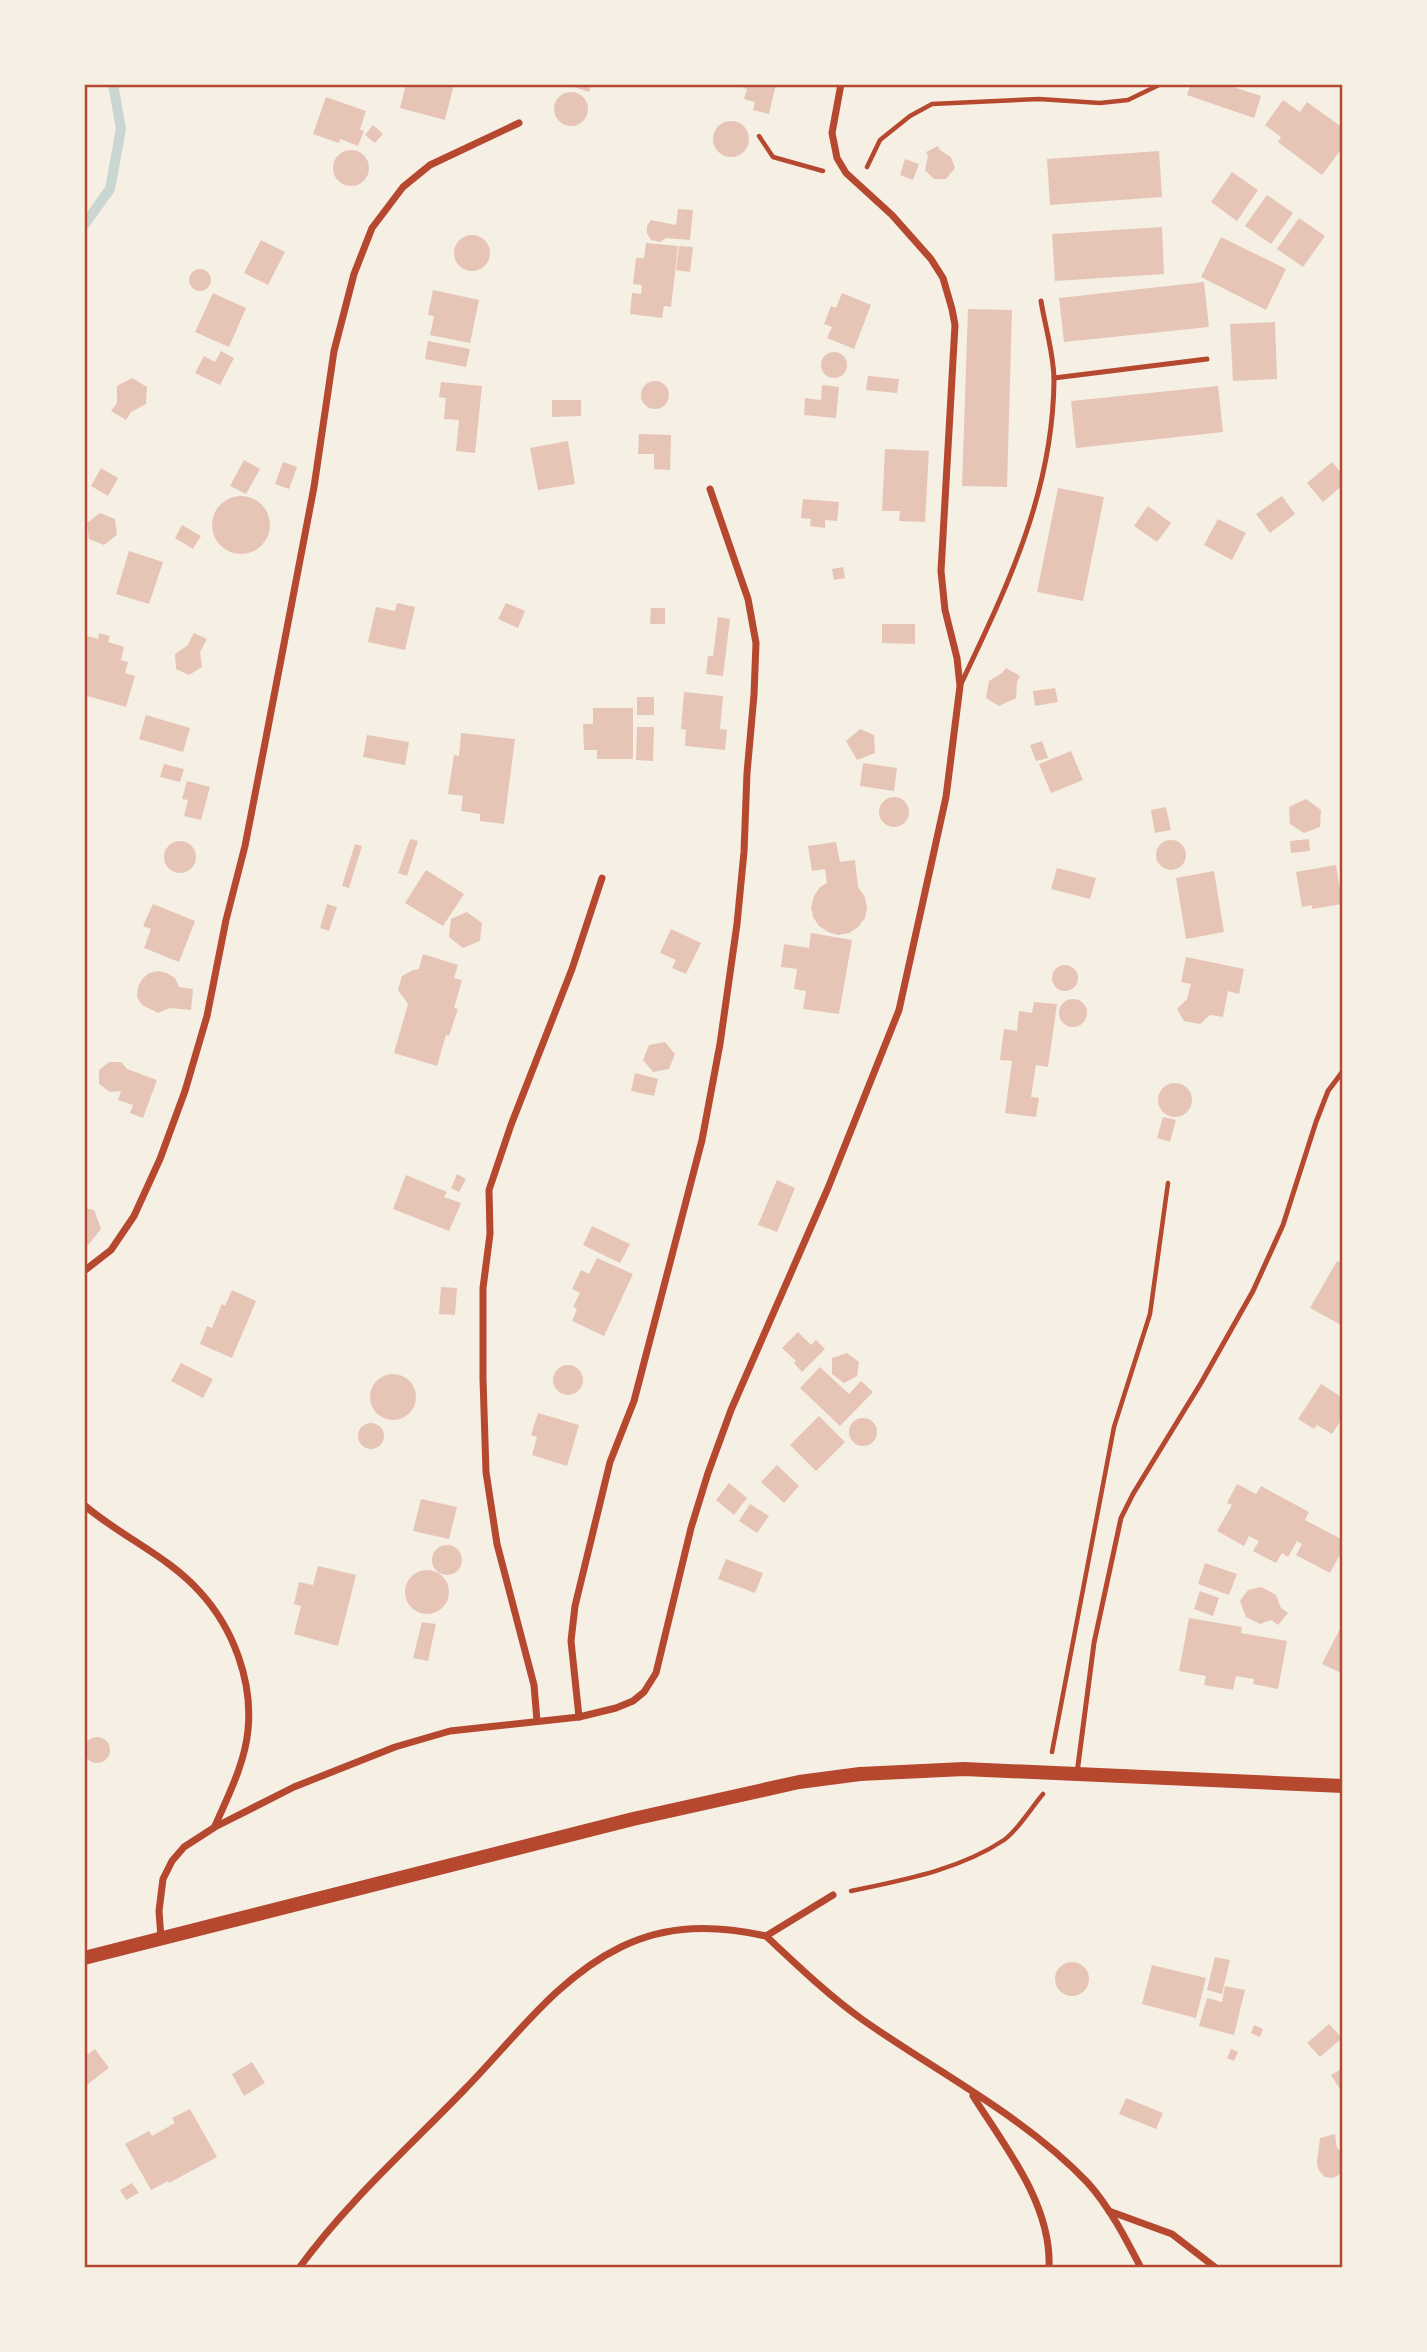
<svg xmlns="http://www.w3.org/2000/svg" width="1427" height="2352" viewBox="0 0 1427 2352" font-family="'Work Sans',sans-serif">
<rect width="100%" height="100%" fill="#f6efe4"/>
<g fill="none" stroke-linecap="round" stroke-linejoin="round">
<!-- stream -->
<polyline stroke="#c9d6d2" stroke-width="10" points="84,225 110,189 121,129 113,84"/>
</g>
<!-- building -->
<g fill="#e6c5b7">
<polygon points="406,84 415,87 415,84 454,84 445,120 400,108"/>
<polygon points="566,84 592,84 589,92"/>
<polygon points="744,84 776,84 769,114 753,110 755,102 744,99 747,89 743,88"/>
<polygon points="1191,84 1224,84 1261,96 1254,118 1187,95"/>
<circle cx="571" cy="109" r="17"/>
<polygon points="326,97 366,111 360,129 364,131 358,146 340,139 339,143 313,134"/>
<polygon points="1283,100 1300,112 1307,102 1343,128 1343,147 1322,175 1278,142 1281,137 1265,125"/>
<circle cx="731" cy="139" r="18"/>
<polygon points="373,125 383,134 375,143 365,135"/>
<polygon points="938,146 940,150 951,157 955,168 946,179 934,179 925,170 928,156 926,152"/>
<circle cx="351" cy="168" r="18"/>
<polygon points="1159,151 1162,197 1050,205 1047,159"/>
<polygon points="905,159 919,164 913,180 900,175"/>
<polygon points="1232,172 1258,190 1237,221 1211,202"/>
<polygon points="1267,195 1293,213 1271,244 1245,226"/>
<polygon points="678,209 693,210 690,240 666,238 660,242 651,240 647,233 647,226 651,220 676,225"/>
<polygon points="1299,218 1325,236 1303,267 1277,249"/>
<polygon points="1162,227 1164,274 1055,281 1052,234"/>
<circle cx="472" cy="253" r="18"/>
<polygon points="1221,237 1286,269 1266,310 1201,277"/>
<polygon points="261,240 285,252 268,285 244,273"/>
<polygon points="646,243 678,246 671,307 664,306 662,318 630,314 632,293 641,294 642,285 633,284 636,258 644,258"/>
<polygon points="679,246 693,247 690,272 676,270"/>
<circle cx="200" cy="280" r="11"/>
<polygon points="1204,282 1209,327 1064,342 1059,298"/>
<polygon points="433,290 479,300 470,343 430,335 434,316 428,315"/>
<polygon points="213,293 246,308 229,347 195,332"/>
<polygon points="842,293 871,305 854,349 827,338 832,327 824,324 831,306 836,308"/>
<polygon points="968,309 1012,310 1007,487 962,486"/>
<polygon points="1275,322 1277,379 1233,381 1230,324"/>
<polygon points="428,341 470,349 466,367 425,359"/>
<polygon points="221,351 234,358 220,385 195,373 204,356 215,362"/>
<circle cx="834" cy="365" r="13"/>
<polygon points="868,376 899,379 897,393 866,390"/>
<polygon points="132,378 147,387 146,404 131,412 126,420 111,411 117,403 117,386"/>
<circle cx="655" cy="395" r="14"/>
<polygon points="441,382 482,386 475,453 456,451 459,420 444,419 446,398 439,397"/>
<polygon points="822,385 839,387 836,418 804,415 805,398 821,400"/>
<polygon points="1218,386 1223,432 1076,448 1071,401"/>
<polygon points="552,400 581,400 581,416 552,417"/>
<polygon points="639,434 671,435 670,470 654,469 654,454 638,454"/>
<polygon points="568,441 575,484 538,490 530,448"/>
<polygon points="885,449 929,451 925,522 899,521 900,511 882,511"/>
<polygon points="244,460 260,469 246,494 230,486"/>
<polygon points="283,462 297,467 289,489 275,484"/>
<polygon points="1332,462 1343,475 1343,485 1323,502 1307,483"/>
<polygon points="101,468 118,478 108,496 91,486"/>
<polygon points="1058,488 1104,497 1083,601 1037,592"/>
<circle cx="241" cy="525" r="29"/>
<polygon points="1282,496 1295,514 1270,533 1256,514"/>
<polygon points="803,499 839,502 837,521 825,520 825,528 810,526 811,519 801,518"/>
<polygon points="1148,506 1171,523 1157,542 1134,526"/>
<polygon points="100,513 115,519 117,535 104,545 89,539 87,523"/>
<polygon points="1218,519 1246,533 1232,560 1204,545"/>
<polygon points="182,525 201,536 193,549 175,538"/>
<polygon points="129,551 163,562 149,604 116,594"/>
<polygon points="843,567 845,578 834,580 832,569"/>
<polygon points="397,603 415,607 405,650 368,642 376,607 395,611"/>
<polygon points="506,603 525,611 518,628 498,619"/>
<polygon points="651,608 665,608 665,624 650,624"/>
<polygon points="718,617 730,619 723,676 706,674 708,656 713,656"/>
<polygon points="882,624 915,624 915,644 882,643"/>
<polygon points="99,633 110,636 108,642 124,647 121,660 128,662 125,673 135,676 126,707 84,695 84,646 87,636 98,639"/>
<polygon points="194,633 207,639 200,652 202,667 189,675 176,669 175,654 187,646"/>
<polygon points="1006,668 1020,676 1017,682 1016,698 999,706 986,698 989,681 1002,673"/>
<polygon points="1055,688 1058,702 1035,706 1033,691"/>
<polygon points="684,692 723,696 720,729 727,730 725,750 685,746 686,730 681,729"/>
<rect x="637" y="697" width="17" height="18"/>
<polygon points="593,708 633,708 633,759 597,759 597,750 584,750 583,724 593,724"/>
<polygon points="146,715 190,728 183,752 139,739"/>
<polygon points="637,727 654,727 653,761 636,760"/>
<polygon points="860,729 874,735 875,753 857,760 846,741"/>
<polygon points="461,733 515,739 504,824 480,821 480,814 461,811 463,796 448,794 454,755 459,756"/>
<polygon points="367,735 409,742 405,765 363,757"/>
<polygon points="1042,741 1048,758 1036,761 1030,745"/>
<polygon points="1071,751 1083,780 1051,793 1039,764"/>
<polygon points="863,763 897,768 894,791 860,786"/>
<polygon points="164,764 184,769 180,782 160,777"/>
<polygon points="187,781 210,787 201,820 184,816 188,800 182,799"/>
<circle cx="894" cy="812" r="15"/>
<polygon points="1306,799 1321,810 1320,827 1304,833 1290,824 1289,807"/>
<polygon points="1166,807 1171,830 1155,833 1151,810"/>
<polygon points="410,839 418,841 407,876 398,873"/>
<polygon points="1309,839 1310,851 1291,853 1290,841"/>
<circle cx="1171" cy="855" r="15"/>
<circle cx="180" cy="857" r="16"/>
<polygon points="836,842 840,862 855,860 858,887 865,897 867,908 865,918 858,927 849,933 838,935 828,932 819,926 813,917 811,907 814,896 820,887 827,883 825,869 812,871 808,846"/>
<polygon points="355,844 362,846 349,888 342,886"/>
<polygon points="1336,865 1342,904 1312,909 1312,905 1302,907 1296,872"/>
<polygon points="1057,868 1096,878 1090,899 1051,889"/>
<polygon points="426,870 464,894 443,926 405,903"/>
<polygon points="1214,871 1224,932 1186,939 1176,878"/>
<polygon points="153,904 195,921 179,962 144,948 151,929 143,926"/>
<polygon points="327,904 337,907 329,931 320,928"/>
<polygon points="467,912 482,923 480,941 463,948 449,937 451,919"/>
<polygon points="671,929 701,943 686,974 672,968 676,960 660,953"/>
<polygon points="811,933 852,940 839,1014 803,1009 806,991 794,989 797,969 781,967 784,944 809,948"/>
<polygon points="423,954 458,965 454,978 462,980 454,1008 458,1009 449,1036 446,1035 437,1066 394,1053 408,1004 398,990 402,976 413,970 419,969"/>
<polygon points="1186,957 1244,969 1239,994 1228,991 1223,1017 1210,1015 1200,1024 1184,1021 1177,1009 1187,999 1191,984 1181,982"/>
<circle cx="1065" cy="978" r="13"/>
<polygon points="158,971 167,973 175,978 179,987 193,989 191,1010 170,1008 158,1013 142,1005 137,997 138,987 142,979 149,973"/>
<circle cx="1073" cy="1013" r="14"/>
<polygon points="1034,1002 1057,1004 1048,1067 1036,1065 1031,1097 1039,1098 1036,1117 1005,1113 1012,1061 1000,1060 1004,1029 1017,1031 1019,1011 1032,1013"/>
<polygon points="665,1042 675,1054 669,1069 653,1072 643,1060 649,1045"/>
<polygon points="109,1062 121,1062 127,1069 157,1080 143,1118 130,1113 133,1105 118,1100 121,1091 110,1092 99,1084 99,1070"/>
<polygon points="635,1073 658,1079 654,1096 631,1091"/>
<circle cx="1175" cy="1100" r="17"/>
<polygon points="1163,1117 1176,1120 1170,1142 1157,1138"/>
<polygon points="457,1174 466,1179 459,1192 451,1188"/>
<polygon points="406,1175 447,1192 444,1197 461,1203 449,1231 393,1209"/>
<polygon points="777,1180 795,1188 777,1232 758,1225"/>
<polygon points="84,1208 94,1210 101,1229 88,1245 84,1244"/>
<polygon points="592,1226 630,1244 620,1263 583,1245"/>
<polygon points="597,1258 633,1274 604,1336 572,1321 577,1309 573,1307 580,1293 572,1289 581,1270 589,1274"/>
<polygon points="1337,1261 1343,1264 1343,1326 1310,1308"/>
<polygon points="441,1287 457,1288 455,1315 439,1314"/>
<polygon points="232,1290 256,1301 232,1358 200,1344 207,1326 212,1328 222,1304 225,1306"/>
<polygon points="798,1332 811,1345 816,1340 825,1349 802,1372 794,1363 796,1361 782,1348"/>
<polygon points="847,1353 859,1362 857,1376 844,1383 832,1374 832,1358"/>
<polygon points="181,1363 213,1379 203,1398 171,1381"/>
<circle cx="568" cy="1380" r="15"/>
<polygon points="820,1367 849,1394 861,1381 873,1392 840,1426 800,1388"/>
<circle cx="393" cy="1397" r="23"/>
<polygon points="1321,1384 1343,1398 1343,1417 1332,1434 1317,1425 1314,1429 1298,1419"/>
<polygon points="538,1413 579,1425 567,1466 532,1455 537,1437 531,1435"/>
<polygon points="819,1416 845,1442 816,1471 790,1445"/>
<circle cx="863" cy="1432" r="14"/>
<circle cx="371" cy="1436" r="13"/>
<polygon points="777,1465 799,1486 784,1503 761,1482"/>
<polygon points="729,1483 747,1498 734,1515 716,1500"/>
<polygon points="1237,1484 1256,1494 1261,1486 1309,1512 1305,1520 1343,1540 1343,1549 1330,1573 1296,1555 1302,1544 1297,1541 1288,1557 1282,1553 1276,1563 1253,1551 1259,1541 1249,1536 1244,1546 1217,1531 1232,1505 1227,1503"/>
<polygon points="421,1499 457,1507 449,1539 413,1531"/>
<polygon points="750,1504 769,1516 757,1533 739,1521"/>
<circle cx="447" cy="1560" r="15"/>
<polygon points="726,1559 763,1573 755,1593 718,1579"/>
<polygon points="1205,1563 1237,1574 1229,1595 1198,1584"/>
<polygon points="318,1566 356,1575 338,1646 294,1634 301,1606 294,1604 299,1582 313,1585"/>
<circle cx="427" cy="1592" r="22"/>
<polygon points="1261,1587 1276,1595 1281,1608 1288,1613 1278,1625 1271,1620 1260,1624 1246,1617 1240,1601 1248,1590"/>
<polygon points="1200,1591 1219,1598 1213,1616 1194,1609"/>
<polygon points="1189,1618 1242,1627 1241,1633 1287,1641 1278,1689 1253,1684 1254,1679 1236,1676 1233,1690 1204,1685 1206,1676 1179,1671"/>
<polygon points="422,1622 436,1624 428,1661 413,1658"/>
<polygon points="1343,1623 1343,1674 1322,1664"/>
<circle cx="97" cy="1750" r="13"/>
<polygon points="1215,1957 1230,1960 1222,1994 1207,1990"/>
<circle cx="1072" cy="1979" r="17"/>
<polygon points="1152,1965 1206,1978 1196,2018 1142,2004"/>
<polygon points="1225,1986 1245,1990 1234,2035 1199,2026 1207,1998 1222,2002"/>
<polygon points="1329,2024 1342,2038 1320,2057 1307,2043"/>
<polygon points="1254,2025 1263,2029 1260,2037 1251,2033"/>
<polygon points="95,2049 109,2068 84,2087 84,2057"/>
<polygon points="1231,2049 1238,2052 1234,2061 1227,2058"/>
<polygon points="252,2062 265,2083 244,2096 232,2074"/>
<polygon points="1343,2068 1343,2094 1331,2075"/>
<polygon points="1126,2098 1163,2113 1156,2129 1119,2114"/>
<polygon points="190,2109 217,2157 169,2183 168,2181 151,2190 125,2144 149,2131 152,2136 175,2123 172,2118"/>
<polygon points="1335,2134 1337,2148 1343,2153 1343,2173 1333,2178 1325,2177 1319,2171 1317,2163 1320,2138"/>
<polygon points="132,2183 139,2193 126,2200 120,2190"/>
</g>
<g fill="none" stroke-linecap="round" stroke-linejoin="round">
<!-- path -->
<g stroke="#b5482f" stroke-width="4.5">
<polyline points="759,136 773,157 823,171"/>
<polyline points="867,167 880,140 910,116 932,104 1039,99 1100,103 1128,100 1161,84"/>
<polyline points="1052,1752 1114,1427 1150,1314 1168,1183"/>
<path d="M851,1891c52,-11 108,-21 153,-51 15,-11 27,-32 39,-46"/>
</g>
<!-- service -->
<g stroke="#b5482f" stroke-width="5">
<polyline points="1054,378 1207,359"/>
<path d="M960,686c47,-99 93,-193 94,-306 0,-25 -9,-54 -13,-79"/>
<polyline points="1077,1773 1094,1643 1121,1518 1133,1494 1201,1383 1253,1291 1283,1225 1316,1122 1328,1091 1343,1071"/>
</g>
<!-- minor -->
<g stroke="#b5482f" stroke-width="7">
<polyline points="84,1271 111,1250 134,1216 160,1159 185,1091 207,1016 226,920 245,846 265,743 314,487 334,351 354,274 372,228 403,187 430,165 519,123"/>
<path d="M84,1505c36,31 84,51 116,87 33,36 53,89 48,138 -3,33 -20,66 -33,96"/>
<polyline points="579,1717 571,1641 575,1606 610,1462 634,1401 702,1140 720,1044 737,924 744,852 747,773 754,695 756,643 748,599 710,489"/>
<polyline points="537,1721 534,1685 497,1544 486,1472 483,1379 483,1288 490,1234 489,1190 511,1125 572,969 602,878"/>
<path d="M766,1936c31,29 62,59 97,84 74,52 161,96 224,162 22,24 39,57 54,86"/>
<polyline points="161,1938 159,1911 163,1879 172,1861 184,1847 215,1827 294,1787 395,1747 450,1731 579,1717 616,1708 633,1701 644,1692 656,1673 691,1528 708,1473 731,1410 828,1188 899,1010 946,797 960,686 957,658 945,610 941,571 955,325 952,309 943,278 931,259 892,215 846,173 837,158 832,133 841,84"/>
<path d="M973,2096c32,51 79,108 76,172"/>
<polyline points="1109,2211 1172,2234 1216,2268"/>
<path d="M299,2268c49,-67 109,-120 166,-179 49,-50 92,-111 156,-142 47,-23 95,-22 145,-11l67,-41"/>
</g>
<!-- secondary -->
<polyline stroke="#b5482f" stroke-width="14" points="84,1958 633,1819 799,1782 860,1774 964,1769 1343,1786"/>
</g>
<!-- border -->
<rect width="1427" height="2352" fill="none" stroke="#f6efe4" stroke-width="172"/>
<rect x="86" y="86" width="1255" height="2180" fill="none" stroke="#b5482f" stroke-width="2.5"/>
</svg>
